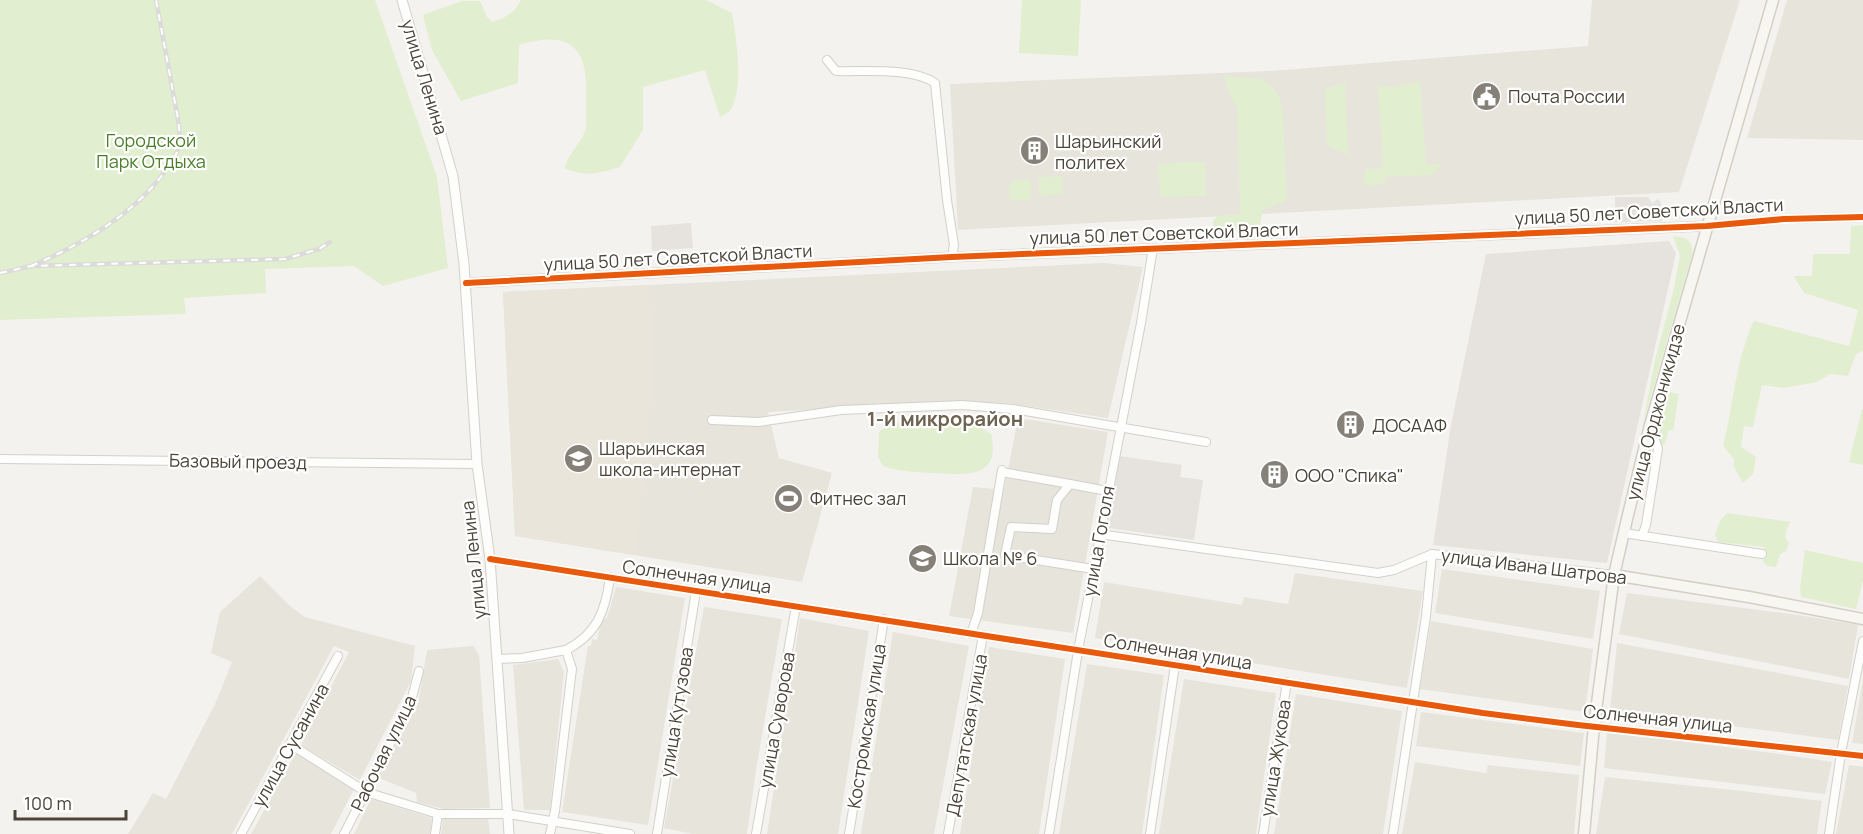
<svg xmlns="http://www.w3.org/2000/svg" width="1863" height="834" viewBox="0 0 1863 834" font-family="Manrope,sans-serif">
<rect width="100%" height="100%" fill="#f4f2ee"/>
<!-- residential -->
<g fill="#e7e4dc">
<polygon points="1592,0 1740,0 1679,192 958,230 950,84 1269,71 1588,46"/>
<polygon points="1787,0 1863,0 1863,140 1747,138"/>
<polygon points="1104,263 1143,267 1108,418 1006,403 960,401 768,412 779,458 832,473 802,582 515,536 503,292"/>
<polygon points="1018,418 1108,432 1073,633 949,616 973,487 1004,490"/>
<polygon points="1442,569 1600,591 1593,639 1435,613"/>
<polygon points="1295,573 1423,591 1407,688 1095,638 1104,582 1242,605 1244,597 1288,604"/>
<polygon points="260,576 290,606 305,617 415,646 411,681 360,780 301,745 349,652 334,646 232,834 128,834 153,793 166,799 216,702 232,662 211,653 220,612"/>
<polygon points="616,587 685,598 648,825 562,812 588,646 591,646 592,639 597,640 601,621 607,618"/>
<polygon points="1627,593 1798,615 1858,625 1849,679 1619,634"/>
<polygon points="704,607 782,619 757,764 747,834 693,834 664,828"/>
<polygon points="800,618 869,631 838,834 767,834"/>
<polygon points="1431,621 1593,649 1585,712 1420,689"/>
<polygon points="893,632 969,646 934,834 861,834"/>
<polygon points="1617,643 1848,686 1838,740 1610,710"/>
<polygon points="473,646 479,655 490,808 444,809 417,802 416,793 379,778 418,704 427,650"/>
<polygon points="989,647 1065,659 1039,834 960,834"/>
<polygon points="558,659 564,672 550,810 524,810 513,665"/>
<polygon points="1087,664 1164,675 1142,834 1059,834"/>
<polygon points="1184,679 1276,693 1256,834 1159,834"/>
<polygon points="1863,679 1863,744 1852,743"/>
<polygon points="1296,694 1402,711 1383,834 1274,834"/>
<polygon points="1421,712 1584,733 1580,766 1416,746"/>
<polygon points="1607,732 1780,754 1832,762 1825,794 1604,768"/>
<polygon points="296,753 354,789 331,834 251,834"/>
<polygon points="1415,762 1486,773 1488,765 1579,775 1574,834 1402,834"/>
<polygon points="1849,765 1863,767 1863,834 1836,834"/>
<polygon points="1605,777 1743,791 1822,801 1817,834 1596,834"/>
<polygon points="371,799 432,818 430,834 354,834"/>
<polygon points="488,818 490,834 441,834 443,819"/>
</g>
<!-- industrial -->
<g fill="#e6e2de">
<polygon points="1669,241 1676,253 1607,563 1433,545 1451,425 1486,254"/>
<polygon points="1119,456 1182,465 1180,477 1203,480 1194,540 1109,528"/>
</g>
<!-- education -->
<polygon fill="#eae5da" points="649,285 652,380 636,555 515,536 503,292"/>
<!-- green -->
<g fill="#e1eecf">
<polygon points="0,0 375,0 437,177 448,268 383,286 354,266 265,269 266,293 184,298 186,314 0,320"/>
<path d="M521,0h185l26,13c4,22 13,80 -3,99 -2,2 -6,3 -9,5l-15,-47 -62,17v43l-23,37c-21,6 -33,11 -55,1 3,-15 16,-24 20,-37 2,-10 1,-23 1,-33 3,-53 -18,-68 -67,-53l-1,38 -57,18 -29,-51 -9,-35 39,-14h18l7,16 6,5c13,-5 22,-9 28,-22z"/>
<polygon points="1022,0 1081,0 1078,56 1019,53"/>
<polygon points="1224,76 1262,79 1270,85 1280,98 1283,117 1287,200 1263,210 1259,228 1214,230 1213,222 1217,216 1240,215 1237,107 1229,93"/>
<polygon points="1420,81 1426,164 1443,163 1432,175 1385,177 1385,183 1369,186 1363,182 1365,169 1383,168 1378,86 1393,87"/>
<polygon points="1345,83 1348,155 1327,146 1325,89"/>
<polygon points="1181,162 1205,162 1206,196 1160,197 1158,165"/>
<polygon points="1062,176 1063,194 1039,196 1039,177"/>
<polygon points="1030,179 1031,200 1010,200 1009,186 1013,180"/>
<path d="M1863,225v126l-7,3 -8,22 -18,-2 -13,8 -33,6 -22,-3 -9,42 -9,-1 -3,21 15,10 -3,17 -10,9 -9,-16v-8l-11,-13c11,-42 12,-85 31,-125l95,25 9,-36 -54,-17 -10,-17h18l1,-22h37l1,-28z"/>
<path d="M1673,236c14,1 21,5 19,19l-49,168 12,-63 18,-68 7,-36z"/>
<polygon points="1669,392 1679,394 1673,431 1669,430 1665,444 1660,446 1658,430"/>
<polygon points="1862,409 1863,409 1863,465 1849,462"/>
<path d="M901,422l77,4 13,8c11,45 -26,41 -57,39 -18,-1 -34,-1 -51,-7l-5,-9 1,-25 10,-8z"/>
<polygon points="1727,513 1791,522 1787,528 1785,537 1789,543 1786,551 1780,554 1776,567 1767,566 1763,561 1764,547 1718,542 1715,535 1720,521"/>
<polygon points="1805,550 1863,563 1863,580 1856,609 1801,597 1800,589"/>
</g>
<!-- parking -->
<g fill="#e6e3df">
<polygon points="1648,197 1652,203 1658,199 1661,202 1662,221 1615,222 1615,197"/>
<polygon points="691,223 693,248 652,251 651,226"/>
</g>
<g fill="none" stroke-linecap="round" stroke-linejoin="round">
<defs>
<g id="minor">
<path d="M827,60l9,11c29,1 76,-4 99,12l12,117 7,45 -2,12"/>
<polyline points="1707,226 1784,219 1863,217"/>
<polyline points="712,420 759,422 841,410 962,405 1013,409 1206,442"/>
<polyline points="0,459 477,464"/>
<polyline points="1002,472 1070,484"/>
<polyline points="1624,533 1762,554"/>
<polyline points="1099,534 1378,573 1394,570 1432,554 1614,575"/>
<polyline points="1642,536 1646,525 1658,449 1650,425"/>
<polyline points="490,559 1483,713 1578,725 1863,756"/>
<polyline points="1093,569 1005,555 1011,527 1052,529 1057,500 1070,484 1107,491"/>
<polyline points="971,634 978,613 1002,470"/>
<polyline points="497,659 522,658 566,650"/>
<polyline points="290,744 366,792 438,814 508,814 630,834"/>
<polyline points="241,834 338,656"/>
<polyline points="344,834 410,705 419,671"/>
<polyline points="435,834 438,814"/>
<path d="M550,834l5,-23 16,-134 1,-8 -6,-19c31,-16 39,-38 44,-72"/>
<polyline points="657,834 696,591"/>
<polyline points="756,834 796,606"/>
<polyline points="849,834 884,619"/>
<polyline points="948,834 983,635"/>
<polyline points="1049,834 1078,651 1141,323 1153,248"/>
<polyline points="1150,834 1175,665"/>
<polyline points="1263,834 1287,682"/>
<polyline points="1393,834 1426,616 1432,554"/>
<polyline points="1829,834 1841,753 1863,641"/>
</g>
<g id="tertiary">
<polyline points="402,0 453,176 464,264 477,464 490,559 509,834"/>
<polyline points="466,283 952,257 1707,226"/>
</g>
<g id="secondary">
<polyline points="1614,575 1749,597 1863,619"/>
<polyline points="1584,834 1594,726 1614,575 1627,519 1650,425 1773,0"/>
</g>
</defs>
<!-- minor casing -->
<use href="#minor" stroke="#d2d0cb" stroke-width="10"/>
<!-- tertiary casing -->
<use href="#tertiary" stroke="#d2d0cb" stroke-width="11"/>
<!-- secondary casing -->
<use href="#secondary" stroke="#d3cfc5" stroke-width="13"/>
<!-- minor -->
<use href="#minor" stroke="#fdfdfc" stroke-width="8"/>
<!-- tertiary -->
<use href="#tertiary" stroke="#fdfdfc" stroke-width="9"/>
<!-- secondary -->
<use href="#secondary" stroke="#f7f6f1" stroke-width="10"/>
<defs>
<g id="rail">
<path d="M31,266c50,-21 106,-53 137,-99 4,-6 9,-13 11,-20 2,-9 0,-19 -1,-28l-22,-119"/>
<polyline points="0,273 31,266 285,259 319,249 330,242"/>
</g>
</defs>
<!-- rail casing -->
<use href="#rail" stroke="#dbdbda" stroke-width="4.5"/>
<!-- rail -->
<use href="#rail" stroke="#fff" stroke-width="2" stroke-dasharray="7" stroke-linecap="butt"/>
<defs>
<g id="cycleway">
<polyline points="466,283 952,257 1707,226 1784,219 1863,217"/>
<polyline points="490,559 1483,713 1578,725 1863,756"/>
</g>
</defs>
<!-- cycleway casing -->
<use href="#cycleway" stroke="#fff" stroke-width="10"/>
<!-- cycleway -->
<use href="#cycleway" stroke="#e8590c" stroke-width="6"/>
</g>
<!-- icons -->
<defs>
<symbol id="civic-disc" viewBox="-11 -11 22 22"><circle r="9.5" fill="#868178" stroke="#fff"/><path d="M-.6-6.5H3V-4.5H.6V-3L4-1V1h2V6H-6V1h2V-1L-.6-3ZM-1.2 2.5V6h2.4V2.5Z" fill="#fff"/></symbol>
<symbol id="building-disc" viewBox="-11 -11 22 22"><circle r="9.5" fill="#868178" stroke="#fff"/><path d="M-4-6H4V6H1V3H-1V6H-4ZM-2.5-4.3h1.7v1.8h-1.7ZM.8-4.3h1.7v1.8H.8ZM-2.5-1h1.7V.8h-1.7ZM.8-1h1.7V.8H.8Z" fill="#fff"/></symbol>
<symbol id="school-disc" viewBox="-11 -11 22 22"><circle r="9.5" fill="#868178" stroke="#fff"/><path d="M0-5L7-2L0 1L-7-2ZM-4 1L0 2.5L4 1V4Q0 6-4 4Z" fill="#fff"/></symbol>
<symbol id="stadium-disc" viewBox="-11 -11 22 22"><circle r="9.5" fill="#868178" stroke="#fff"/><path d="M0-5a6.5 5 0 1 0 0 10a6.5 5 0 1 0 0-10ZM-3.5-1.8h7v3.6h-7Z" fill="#fff"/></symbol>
</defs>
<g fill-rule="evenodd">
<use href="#civic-disc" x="1470" y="80" width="33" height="33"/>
<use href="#building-disc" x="1018" y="134" width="33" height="33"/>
<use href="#building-disc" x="1334" y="408" width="33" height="33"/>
<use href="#school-disc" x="562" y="442" width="33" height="33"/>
<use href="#building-disc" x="1258" y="458" width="33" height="33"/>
<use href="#stadium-disc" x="772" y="482" width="33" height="33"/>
<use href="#school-disc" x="906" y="542" width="33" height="33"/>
</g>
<g text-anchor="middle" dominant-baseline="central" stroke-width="4.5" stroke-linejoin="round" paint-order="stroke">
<!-- street labels -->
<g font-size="18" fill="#4b4439" stroke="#fff">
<text transform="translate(425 77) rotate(73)">улица Ленина</text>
<text transform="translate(1649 211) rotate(-3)">улица 50 лет Советской Власти</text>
<text transform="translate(1164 233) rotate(-2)">улица 50 лет Советской Власти</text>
<text transform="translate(678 257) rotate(-3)">улица 50 лет Советской Власти</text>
<text transform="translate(1655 412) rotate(-75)">улица Орджоникидзе</text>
<text transform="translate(238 461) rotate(1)">Базовый проезд</text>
<text transform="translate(1098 541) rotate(-80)">улица Гоголя</text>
<text transform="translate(473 560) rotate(-96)">улица Ленина</text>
<text transform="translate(1534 566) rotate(7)">улица Ивана Шатрова</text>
<text transform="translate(697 576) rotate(8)">Солнечная улица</text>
<text transform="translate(1178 651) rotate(9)">Солнечная улица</text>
<text transform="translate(676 712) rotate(-81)">улица Кутузова</text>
<text transform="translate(1658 718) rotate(6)">Солнечная улица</text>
<text transform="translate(776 720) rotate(-80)">улица Суворова</text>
<text transform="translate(866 726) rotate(-81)">Костромская улица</text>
<text transform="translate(966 735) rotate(-80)">Депутатская улица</text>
<text transform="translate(290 745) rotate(-61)">улица Сусанина</text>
<text transform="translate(383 753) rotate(-64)">Рабочая улица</text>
<text transform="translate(1275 758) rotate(-81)">улица Жукова</text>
</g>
<!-- poi labels -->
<g font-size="18" fill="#4b4439" stroke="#fff" text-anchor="start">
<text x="1508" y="96">Почта России</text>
<text x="1055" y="141">Шарьинский<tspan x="1055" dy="21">политех</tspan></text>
<text x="1372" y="425">ДОСААФ</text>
<text x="599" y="448">Шарьинская<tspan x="599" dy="21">школа-интернат</tspan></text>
<text x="1295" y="475">ООО "Спика"</text>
<text x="810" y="498">Фитнес зал</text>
<text x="943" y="558">Школа № 6</text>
</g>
<!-- park labels -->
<g font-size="18" fill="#4a7f2a" stroke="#fff">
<text x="151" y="140">Городской<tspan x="151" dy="21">Парк Отдыха</tspan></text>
</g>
<!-- neighbourhood labels -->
<g font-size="20" font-weight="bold" fill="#6e6250" stroke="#fff">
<text x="945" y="418">1-й микрорайон</text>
</g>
</g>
<!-- scale -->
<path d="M15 810v9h111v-9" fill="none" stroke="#4b4439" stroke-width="3"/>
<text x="24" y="810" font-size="18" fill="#4b4439" stroke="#ffffff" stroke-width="4.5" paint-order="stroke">100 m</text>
</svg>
